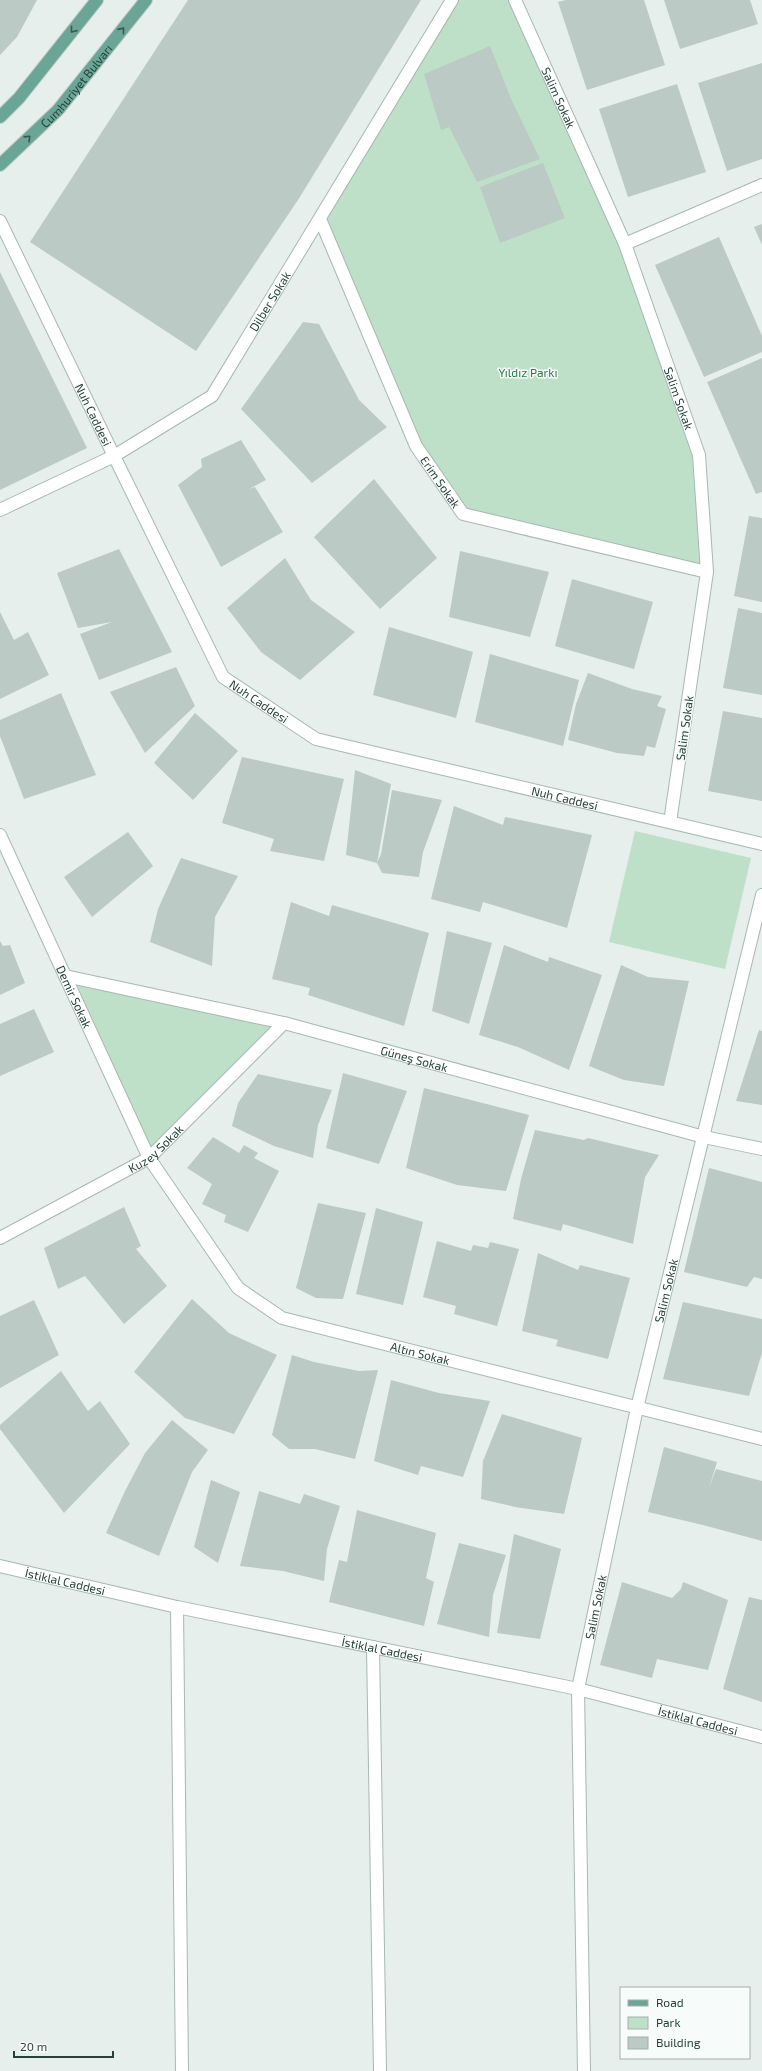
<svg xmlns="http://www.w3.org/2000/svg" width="762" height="2071" viewBox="0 0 762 2071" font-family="'Exo 2',sans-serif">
<rect width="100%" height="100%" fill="#e6efeb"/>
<!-- green -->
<g fill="#bfe0c8">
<polygon points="452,0 515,0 625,244 699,455 707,572 463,514 416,446 320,219"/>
<polygon points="635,831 751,858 725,969 609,942"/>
<polygon points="65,976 284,1023 149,1158"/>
</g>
<!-- building -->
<g fill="#bbcac4">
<polygon points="0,0 37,0 17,37 0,55"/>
<polygon points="188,0 421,0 298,200 196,351 30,242"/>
<polygon points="566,0 644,0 665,65 587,90 558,2"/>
<polygon points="664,0 750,0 758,24 680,49"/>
<polygon points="490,46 512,101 540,159 477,182 449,127 441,130 424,74"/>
<polygon points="762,63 762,159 727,171 698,83"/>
<polygon points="677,84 706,172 628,197 599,109"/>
<polygon points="543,163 565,218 500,243 480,187"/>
<polygon points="762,224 762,245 754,227"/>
<polygon points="719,237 762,336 762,352 704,377 655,265"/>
<polygon points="0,272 87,448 0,490"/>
<polygon points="303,322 319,324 359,400 387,427 312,483 241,409"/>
<polygon points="762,358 762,492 756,494 707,382"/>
<polygon points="241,440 266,480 249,489 255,487 283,532 221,567 178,485 202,467 201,459"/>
<polygon points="374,479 437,558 380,609 314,537"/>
<polygon points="749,516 762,518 762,602 734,596"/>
<polygon points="119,549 172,652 99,680 80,634 112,622 78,628 57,573"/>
<polygon points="460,551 549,572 530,637 449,617"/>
<polygon points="285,558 311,600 355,632 300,680 261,652 227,608"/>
<polygon points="572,579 653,602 634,669 555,646"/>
<polygon points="738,608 762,613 762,695 723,688"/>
<polygon points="0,612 14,640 28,632 49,675 0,699"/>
<polygon points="389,627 473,652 456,718 373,695"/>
<polygon points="490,654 579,680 563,746 475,722"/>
<polygon points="176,667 195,706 145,753 110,692"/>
<polygon points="588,673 632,689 662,696 657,706 666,709 655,748 647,746 644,756 617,753 568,740 576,704"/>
<polygon points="61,693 96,775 24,799 0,736 0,720"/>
<polygon points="723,711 762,718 762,801 708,791"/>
<polygon points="195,713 238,751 193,800 154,763"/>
<polygon points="242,757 344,779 324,861 270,851 274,839 222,823"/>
<polygon points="355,770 391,784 377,863 346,855"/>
<polygon points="392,790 442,800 423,852 419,877 382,873 377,863 381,854"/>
<polygon points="454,806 503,825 505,817 592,835 567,928 483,902 480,912 431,899"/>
<polygon points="128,832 153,866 92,917 64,877"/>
<polygon points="181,858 238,876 215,917 212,966 150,942 158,909"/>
<polygon points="291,902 329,916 332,905 429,933 404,1026 308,995 310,988 272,979"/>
<polygon points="447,931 492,943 469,1024 432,1011"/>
<polygon points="0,941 3,946 10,945 25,983 0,995"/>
<polygon points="504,945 548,962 549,957 602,975 569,1070 518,1047 479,1035"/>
<polygon points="621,965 648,977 689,981 664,1086 624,1080 589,1066"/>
<polygon points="34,1009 54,1052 0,1076 0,1024"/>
<polygon points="759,1030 762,1031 762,1105 736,1101"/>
<polygon points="343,1073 407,1091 379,1164 326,1148"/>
<polygon points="258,1074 332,1090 318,1125 313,1158 274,1146 232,1126 238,1103"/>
<polygon points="424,1088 529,1115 506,1191 457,1185 406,1168"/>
<polygon points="535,1130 584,1140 588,1138 659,1155 645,1177 633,1244 563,1224 561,1231 513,1219 521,1179"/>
<polygon points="213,1137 239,1153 244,1145 258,1153 254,1158 279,1171 248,1232 224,1222 226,1215 202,1204 212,1184 187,1168"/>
<polygon points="709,1168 762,1182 762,1279 754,1277 747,1287 684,1272"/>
<polygon points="318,1203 366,1213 343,1299 316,1298 296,1288"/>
<polygon points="124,1207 141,1246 136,1249 167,1286 124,1324 85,1276 58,1289 44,1248"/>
<polygon points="376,1208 423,1222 403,1305 356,1294"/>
<polygon points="437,1241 471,1251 473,1245 488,1248 490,1242 519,1249 497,1326 454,1314 456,1306 423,1297"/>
<polygon points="538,1253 578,1270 580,1265 630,1278 608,1359 556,1346 558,1340 522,1331"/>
<polygon points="192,1299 229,1333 277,1355 234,1434 185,1418 134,1372"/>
<polygon points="34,1300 59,1355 0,1388 0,1316"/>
<polygon points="683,1302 762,1319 762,1353 749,1396 663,1379"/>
<polygon points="292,1355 314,1362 359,1371 378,1370 355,1459 315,1449 289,1449 272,1435"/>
<polygon points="61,1371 88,1411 100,1401 130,1444 64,1513 0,1429 0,1425"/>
<polygon points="391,1380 439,1393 490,1401 463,1477 421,1466 418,1475 374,1461"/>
<polygon points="502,1414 582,1438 564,1514 515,1507 481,1499 483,1461"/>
<polygon points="172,1420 208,1450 192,1472 159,1556 106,1533 125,1491 145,1453"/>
<polygon points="664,1447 717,1462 709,1488 716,1469 762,1481 762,1541 703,1525 648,1512"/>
<polygon points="211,1480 240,1492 218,1563 194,1547"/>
<polygon points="259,1491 300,1504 304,1494 340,1506 327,1549 324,1581 283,1571 240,1566"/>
<polygon points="357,1510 436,1533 426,1578 434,1582 424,1626 329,1602 339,1560 347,1562"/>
<polygon points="514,1534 561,1549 540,1639 497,1633"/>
<polygon points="459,1543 506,1555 493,1595 489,1637 437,1624"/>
<polygon points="622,1582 672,1598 681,1589 683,1582 728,1600 708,1670 657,1659 652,1678 600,1665"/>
<polygon points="749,1597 762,1600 762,1702 723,1689"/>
</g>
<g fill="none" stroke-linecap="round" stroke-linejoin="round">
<defs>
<g id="minor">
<path id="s1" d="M515,0l110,244 74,211 8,117 -37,250"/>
<path id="s2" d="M320,219l96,227 47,68 244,58"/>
<path id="s3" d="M0,221l114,235 109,221 93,62 446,105"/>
<polyline points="625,244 762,185"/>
<path id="s4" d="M0,510l114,-54 98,-60 240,-396"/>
<path id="s5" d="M0,835l149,323 89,130 44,30 480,121"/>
<path id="s6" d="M65,976l219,47 420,114 58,12"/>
<path id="s7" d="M0,1238l149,-80 135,-135"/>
<path id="s8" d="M0,1566l177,41 401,82 184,48"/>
<polyline points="177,1607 182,2071"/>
<polyline points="373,1647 380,2071"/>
<path id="s9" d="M584,2071l-6,-382 59,-281 125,-513"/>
</g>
<g id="major">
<polyline points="0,117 19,98 97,0"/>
<path id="s10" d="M0,165l58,-55 88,-110"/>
</g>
</defs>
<!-- minor casing -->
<use href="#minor" stroke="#a8b8b2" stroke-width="14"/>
<!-- major casing -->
<use href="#major" stroke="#c2cac8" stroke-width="14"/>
<!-- minor -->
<use href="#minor" stroke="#fff" stroke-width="12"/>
<!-- major -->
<use href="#major" stroke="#6aa596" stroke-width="12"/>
</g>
<!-- one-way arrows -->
<defs><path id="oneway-chevron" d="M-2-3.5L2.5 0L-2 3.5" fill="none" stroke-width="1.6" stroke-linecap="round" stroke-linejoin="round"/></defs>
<g stroke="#365b51">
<use href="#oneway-chevron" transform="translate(73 30) rotate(129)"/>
<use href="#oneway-chevron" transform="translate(122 30) rotate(-51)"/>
<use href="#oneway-chevron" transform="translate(28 138) rotate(-44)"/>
</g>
<g text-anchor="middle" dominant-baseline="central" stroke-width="3" stroke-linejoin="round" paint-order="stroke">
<!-- street labels -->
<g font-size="12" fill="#24423a" stroke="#f7fbf9">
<text stroke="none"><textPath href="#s10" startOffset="110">Cumhuriyet Bulvarı</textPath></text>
<text stroke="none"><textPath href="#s1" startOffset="107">Salim Sokak</textPath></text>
<text stroke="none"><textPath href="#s4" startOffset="352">Dilber Sokak</textPath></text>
<text stroke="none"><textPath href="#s1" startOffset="431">Salim Sokak</textPath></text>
<text stroke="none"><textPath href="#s3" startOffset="215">Nuh Caddesi</textPath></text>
<text stroke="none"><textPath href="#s2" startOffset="290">Erim Sokak</textPath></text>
<text stroke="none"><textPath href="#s3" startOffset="551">Nuh Caddesi</textPath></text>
<text transform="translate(684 728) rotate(-82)">Salim Sokak</text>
<text stroke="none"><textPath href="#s3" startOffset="875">Nuh Caddesi</textPath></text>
<text stroke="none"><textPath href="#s5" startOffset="178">Demir Sokak</textPath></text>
<text stroke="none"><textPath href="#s6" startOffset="359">Güneş Sokak</textPath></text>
<text stroke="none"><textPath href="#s7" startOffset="180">Kuzey Sokak</textPath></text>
<text stroke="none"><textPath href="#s9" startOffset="790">Salim Sokak</textPath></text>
<text stroke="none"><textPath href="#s5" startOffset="709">Altın Sokak</textPath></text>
<text stroke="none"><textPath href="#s8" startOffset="67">İstiklal Caddesi</textPath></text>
<text stroke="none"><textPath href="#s9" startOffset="466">Salim Sokak</textPath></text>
<text stroke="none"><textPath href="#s8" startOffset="391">İstiklal Caddesi</textPath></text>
<text stroke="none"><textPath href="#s8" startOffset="715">İstiklal Caddesi</textPath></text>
</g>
<!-- park labels -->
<g font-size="12" fill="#2d7a4b" stroke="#f7fbf9">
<text x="528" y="372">Yıldız Parkı</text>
</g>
</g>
<!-- legend -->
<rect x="620" y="1987" width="130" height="72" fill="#f7fbf9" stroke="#a3b1ad"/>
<rect x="628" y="2000" width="20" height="6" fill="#6aa596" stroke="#a3b1ad"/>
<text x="656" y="2007" font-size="12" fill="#24423a">Road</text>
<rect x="628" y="2017" width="20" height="12" fill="#bfe0c8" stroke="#a3b1ad"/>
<text x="656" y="2027" font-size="12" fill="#24423a">Park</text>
<rect x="628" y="2037" width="20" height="12" fill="#bbcac4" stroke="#a3b1ad"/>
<text x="656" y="2047" font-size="12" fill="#24423a">Building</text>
<!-- scale -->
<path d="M14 2051v6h99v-6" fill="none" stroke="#24423a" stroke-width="2"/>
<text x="20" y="2051" font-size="12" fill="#24423a" stroke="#f7fbf9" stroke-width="3" paint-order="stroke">20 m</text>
</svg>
